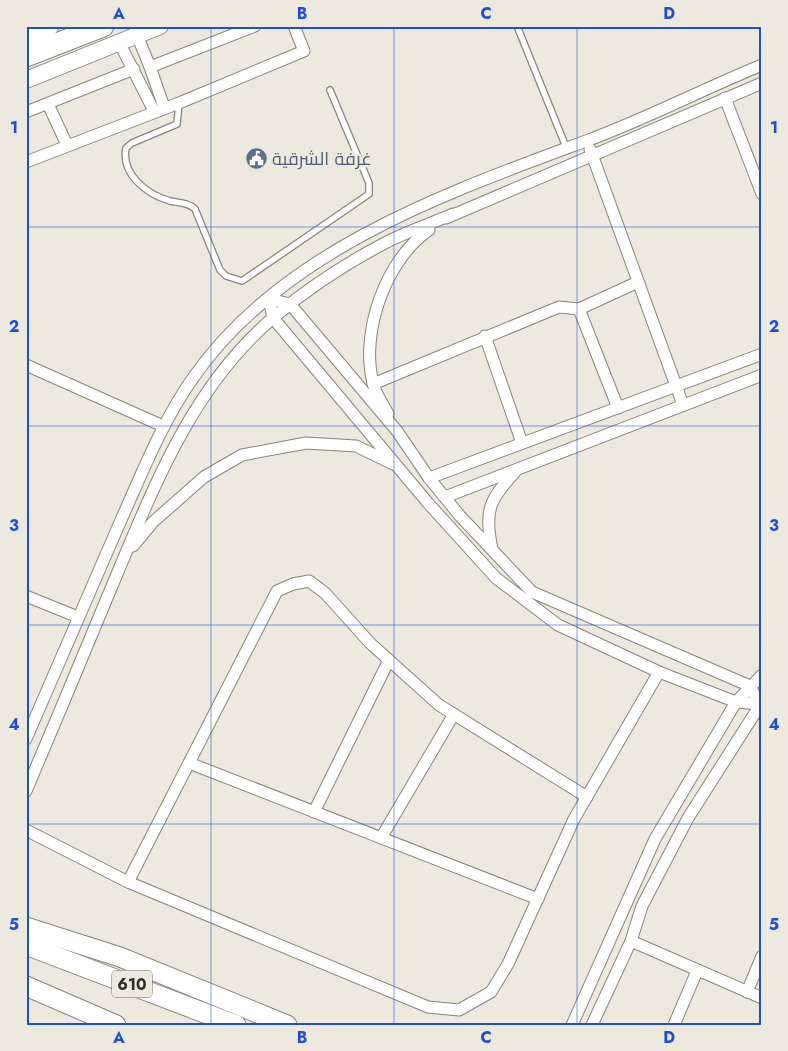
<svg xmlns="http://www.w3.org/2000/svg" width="788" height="1051" viewBox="0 0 788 1051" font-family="Jost,Cairo,sans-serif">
<rect width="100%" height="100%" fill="#eee9de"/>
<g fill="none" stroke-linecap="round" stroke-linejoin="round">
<defs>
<g id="service">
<polyline points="517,26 566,147"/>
<path d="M179,103l-2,21 -45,19 -6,5c-5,26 20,46 44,53 9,2 17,1 25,8l25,61 6,6 16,5 127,-87v-11l-39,-93"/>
</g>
<g id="minor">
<polyline points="137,35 150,67 255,26"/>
<polyline points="119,42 154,111"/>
<polyline points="150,67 164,107"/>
<polyline points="725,98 762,194"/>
<polyline points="48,104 67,145"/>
<polyline points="26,112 134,69"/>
<polyline points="590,149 683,405"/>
<polyline points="26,162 179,103 304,51 294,26"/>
<polyline points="446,218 762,83"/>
<polygon points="269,299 290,304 397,431 429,478 460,516 532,592 750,686 759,704 736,702 659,672 558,625 496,578 428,503 273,318"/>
<polyline points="579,309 618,408"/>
<polyline points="485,336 522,443"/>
<polyline points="26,365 163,426"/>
<polyline points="373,384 559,307 579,309 638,282"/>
<path d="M388,414c-5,-10 -13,-21 -15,-31 -13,-51 13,-124 56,-153"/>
<polyline points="429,478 762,354"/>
<polyline points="445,497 762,375"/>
<polyline points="133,546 153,522 204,477 242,455 306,443 356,446 393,464"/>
<path d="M492,549c-8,-38 -3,-49 23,-77"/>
<polyline points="26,596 78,617"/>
<path d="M26,739c32,-73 63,-146 95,-219 22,-49 41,-98 72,-142 89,-128 253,-185 393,-237 60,-22 117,-52 176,-76"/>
<polyline points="189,763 538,899"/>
<path d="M26,791c29,-68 58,-137 86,-205 41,-97 79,-199 162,-269 33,-28 71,-53 109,-73 22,-12 47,-20 70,-30"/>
<polyline points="314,812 389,660"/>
<polyline points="26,830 128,882 428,1007 459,1010 491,992 508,964 574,819 659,672"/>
<polyline points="381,838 454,714"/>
<polyline points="128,882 277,591 293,584 309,581 325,593 370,643 439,705 587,797"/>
<polyline points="631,941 762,998"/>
<polyline points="747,992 762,956"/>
<polyline points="572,1025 655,839 736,702 762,675"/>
<polyline points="592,1025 631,941 642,906 688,818 762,702"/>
<polyline points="674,1025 697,971"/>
</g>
<polyline id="secondary" points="26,80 160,26"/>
<g id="primary">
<polyline points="26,927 120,957 287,1025"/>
<polyline points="26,945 236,1025"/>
<polyline points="26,986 116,1025"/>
</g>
<g id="motorway">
<polyline points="26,35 48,26"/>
<polyline points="26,56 103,26"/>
</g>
</defs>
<!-- service casing -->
<use href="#service" stroke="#89847a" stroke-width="8"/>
<!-- minor casing -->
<use href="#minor" stroke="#89847a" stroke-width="13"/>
<!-- secondary casing -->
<use href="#secondary" stroke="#89847a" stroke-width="18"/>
<!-- primary casing -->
<use href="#primary" stroke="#89847a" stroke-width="21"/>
<!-- motorway casing -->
<use href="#motorway" stroke="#89847a" stroke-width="23"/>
<!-- service -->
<use href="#service" stroke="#fff" stroke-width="5.5"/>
<!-- minor -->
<use href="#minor" stroke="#fff" stroke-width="11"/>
<!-- secondary -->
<use href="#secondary" stroke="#fff" stroke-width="16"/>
<!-- primary -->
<use href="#primary" stroke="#fff" stroke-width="19"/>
<!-- motorway -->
<use href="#motorway" stroke="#fff" stroke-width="21"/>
</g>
<!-- grid -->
<path fill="none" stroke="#1d4ed8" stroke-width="1" stroke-opacity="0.55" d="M211,26v999M394,26v999M577,26v999M26,227h736M26,426h736M26,625h736M26,824h736"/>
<!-- icons -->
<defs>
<symbol id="civic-disc" viewBox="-11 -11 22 22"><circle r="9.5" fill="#5c6f8a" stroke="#eee9de"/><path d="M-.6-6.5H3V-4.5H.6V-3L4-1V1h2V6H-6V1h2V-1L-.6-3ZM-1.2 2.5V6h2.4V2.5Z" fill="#fff"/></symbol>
</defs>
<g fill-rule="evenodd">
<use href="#civic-disc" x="244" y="146" width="25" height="25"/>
</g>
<g text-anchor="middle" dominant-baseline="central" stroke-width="4.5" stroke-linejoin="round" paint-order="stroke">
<!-- shield labels -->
<rect fill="#eee9de" stroke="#6a6861" stroke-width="1" x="112" y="970.5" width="40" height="27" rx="4"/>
<g font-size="16" font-weight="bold" fill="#32302c">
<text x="132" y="984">610</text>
</g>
<!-- service labels -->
<g font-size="18" fill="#4e5e75" stroke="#eee9de" text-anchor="start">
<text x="272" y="159">غرفة الشرقية</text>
</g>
</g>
<!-- border -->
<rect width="788" height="1051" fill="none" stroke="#eee9de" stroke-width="55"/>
<rect x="28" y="28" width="732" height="996" fill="none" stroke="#1d4ed8" stroke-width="2"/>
<g font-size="16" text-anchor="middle" font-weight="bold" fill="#1d4ed8">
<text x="119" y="19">A</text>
<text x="302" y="19">B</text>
<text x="486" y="19">C</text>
<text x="669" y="19">D</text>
<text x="14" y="133">1</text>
<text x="774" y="133">1</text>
<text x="14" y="332">2</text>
<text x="774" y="332">2</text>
<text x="14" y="531">3</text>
<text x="774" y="531">3</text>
<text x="14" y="730">4</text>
<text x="774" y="730">4</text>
<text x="14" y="930">5</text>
<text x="774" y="930">5</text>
<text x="119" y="1043">A</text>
<text x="302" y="1043">B</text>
<text x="486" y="1043">C</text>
<text x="669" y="1043">D</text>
</g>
</svg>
